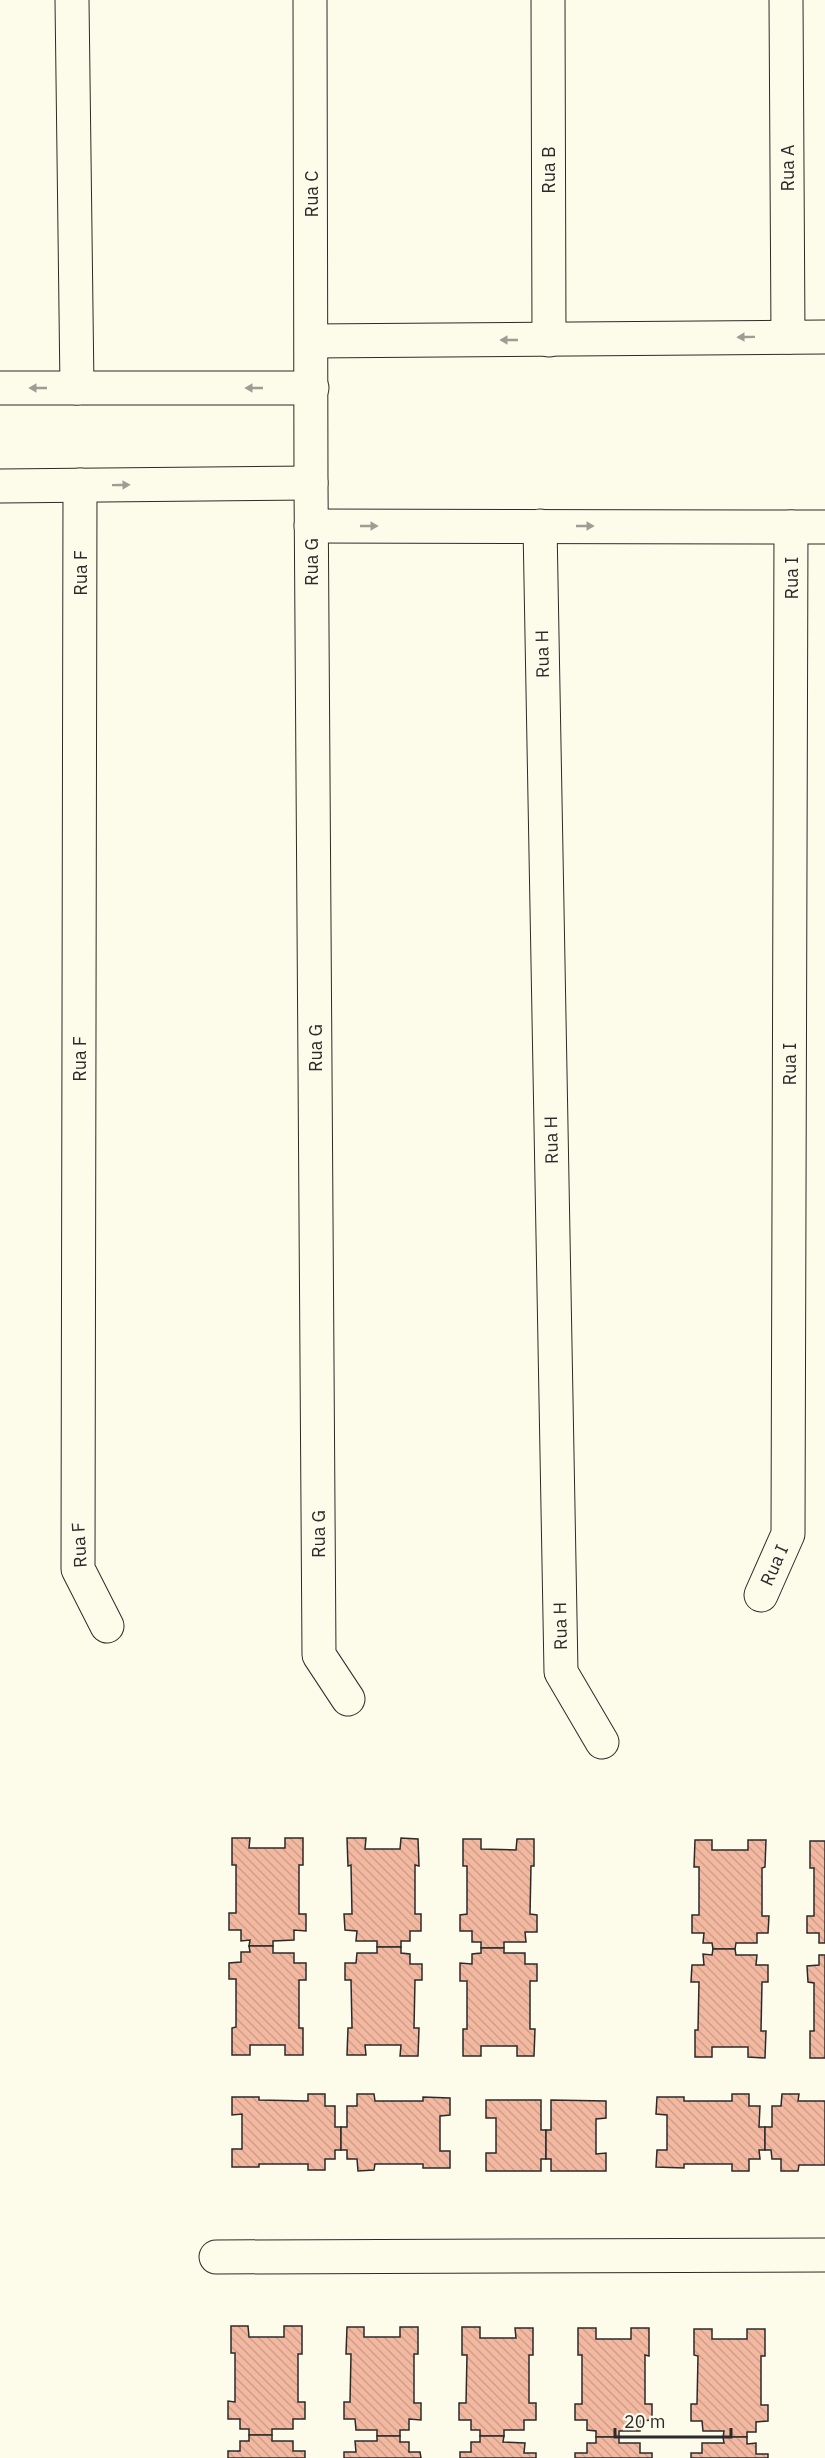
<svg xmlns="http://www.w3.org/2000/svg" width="825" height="2458" viewBox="0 0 825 2458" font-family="'IBM Plex Sans',sans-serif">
<defs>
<pattern id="building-back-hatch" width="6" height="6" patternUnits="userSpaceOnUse" patternTransform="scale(1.5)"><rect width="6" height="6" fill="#f2b8a0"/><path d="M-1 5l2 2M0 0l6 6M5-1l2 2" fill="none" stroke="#d09e8a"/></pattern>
</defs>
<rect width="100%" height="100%" fill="#fdfbea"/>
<!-- building -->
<g fill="url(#building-back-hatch)" stroke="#2b2b2b" stroke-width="1.5">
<polygon points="232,1838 250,1838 249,1848 285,1848 285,1838 303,1838 303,1865 299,1865 299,1914 306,1914 306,1931 294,1930 294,1940 273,1941 273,1946 249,1946 250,1940 241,1941 241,1930 229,1930 229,1913 236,1913 236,1865 232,1865"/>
<polygon points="347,1838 366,1838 365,1849 400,1849 401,1838 418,1839 419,1866 415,1865 415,1914 421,1914 421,1931 410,1931 410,1941 401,1941 401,1947 377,1947 377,1941 356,1941 357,1931 345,1930 344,1914 352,1914 351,1865 348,1866"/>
<polygon points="463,1839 481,1839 481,1849 516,1850 517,1839 534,1839 534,1866 531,1866 530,1914 537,1915 537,1932 525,1932 526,1942 504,1942 504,1948 481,1948 481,1942 472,1942 472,1931 460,1931 460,1915 467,1914 467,1866 463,1866"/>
<polygon points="695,1840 712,1840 712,1850 748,1850 748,1840 766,1840 765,1867 762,1868 762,1916 769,1916 768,1933 757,1933 757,1943 736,1943 735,1949 713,1949 712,1943 703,1943 704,1933 692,1933 692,1915 699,1915 699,1867 694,1867"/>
<polygon points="810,1841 825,1841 825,1943 819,1943 819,1933 807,1933 807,1916 814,1916 814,1868 810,1868"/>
<polygon points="249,1946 273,1946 273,1953 294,1953 294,1963 306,1963 306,1980 299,1980 299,2028 303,2028 303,2055 285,2055 285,2045 250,2045 250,2055 232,2055 232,2028 236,2027 236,1979 229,1979 229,1963 241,1962 241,1952 250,1952"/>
<polygon points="377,1947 401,1947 401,1953 410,1954 410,1964 422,1964 422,1980 415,1980 414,2028 419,2028 418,2056 400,2056 401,2045 365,2045 366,2055 347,2055 348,2028 352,2028 351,1980 345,1980 345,1963 356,1963 357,1953 377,1953"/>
<polygon points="481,1948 504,1948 504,1953 525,1953 525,1964 537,1964 537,1981 530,1981 530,2029 535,2029 534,2056 517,2056 517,2046 481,2046 481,2056 463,2056 463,2029 467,2029 467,1981 460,1981 460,1963 472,1964 472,1954 481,1953"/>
<polygon points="713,1949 735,1949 736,1955 757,1955 756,1965 768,1965 768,1982 762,1982 761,2031 766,2031 765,2058 748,2057 748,2047 712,2047 712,2057 695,2057 695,2030 698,2030 699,1982 691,1982 692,1965 704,1965 703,1954 712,1955"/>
<polygon points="819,1955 825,1955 825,2058 810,2058 810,2031 814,2031 814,1983 808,1982 807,1966 819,1965"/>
<polygon points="308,2094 325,2094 325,2106 335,2106 335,2127 341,2127 341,2150 335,2150 335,2159 325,2159 325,2170 308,2170 308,2164 259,2164 259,2167 232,2167 232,2149 242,2149 242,2114 232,2115 232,2097 259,2097 259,2100 308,2101"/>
<polygon points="357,2094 374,2094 375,2101 423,2101 423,2097 450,2098 450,2115 440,2116 440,2151 450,2151 450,2168 423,2168 423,2164 375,2164 374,2170 358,2171 357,2159 347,2159 347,2150 341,2150 341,2127 347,2127 347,2106 357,2106"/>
<polygon points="732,2094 749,2094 749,2106 760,2106 759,2127 765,2127 765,2150 759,2150 760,2159 749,2159 749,2171 732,2171 732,2164 684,2164 684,2168 656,2167 657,2150 667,2150 667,2115 656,2114 657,2097 684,2097 684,2101 732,2101"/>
<polygon points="782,2094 799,2094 798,2101 825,2101 825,2165 799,2165 798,2171 781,2171 781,2159 772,2159 771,2150 765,2150 765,2127 772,2127 772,2106 781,2106"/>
<polygon points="486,2100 541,2100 541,2130 546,2130 546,2159 541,2159 541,2171 486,2171 486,2153 496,2153 496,2118 486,2118"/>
<polygon points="551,2100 606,2101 606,2118 596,2119 596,2154 606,2153 606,2171 551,2171 551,2159 546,2159 546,2130 551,2130"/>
<polygon points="231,2326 248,2326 249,2337 284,2337 284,2326 302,2326 302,2354 298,2354 298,2402 305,2402 305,2419 293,2419 293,2429 272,2429 272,2435 249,2435 249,2429 240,2429 240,2419 228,2419 228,2401 235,2402 235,2353 231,2353"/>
<polygon points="347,2327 364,2327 364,2337 400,2337 400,2327 418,2327 418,2354 414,2354 414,2403 421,2403 421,2420 409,2419 409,2430 400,2430 400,2436 377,2436 377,2430 356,2430 355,2419 344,2419 344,2402 350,2402 351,2354 346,2354"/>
<polygon points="462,2327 480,2327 480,2338 516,2338 515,2328 533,2328 533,2355 529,2355 529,2403 536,2403 536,2420 524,2420 524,2430 504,2430 504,2436 480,2436 480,2430 471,2430 471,2420 459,2420 459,2403 466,2403 467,2355 462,2355"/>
<polygon points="578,2328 596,2328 596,2339 631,2339 631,2328 649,2328 649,2356 645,2355 645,2404 652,2404 652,2420 640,2421 640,2431 619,2431 619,2437 596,2437 596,2431 587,2430 587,2420 575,2420 575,2404 582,2404 582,2355 578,2355"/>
<polygon points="694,2329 712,2329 712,2339 747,2339 747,2329 765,2329 765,2356 761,2356 761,2405 768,2405 768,2421 756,2422 756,2432 747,2432 747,2437 723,2437 724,2431 703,2431 702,2421 691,2421 691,2404 697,2404 698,2356 694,2355"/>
<polygon points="249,2435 272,2435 272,2441 293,2441 293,2451 305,2451 305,2458 228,2458 228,2451 240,2451 240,2441 249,2441"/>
<polygon points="377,2436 400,2436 400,2442 409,2442 409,2452 420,2452 421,2458 344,2458 344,2452 356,2452 355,2441 377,2441"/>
<polygon points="480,2436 504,2436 503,2442 525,2443 524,2453 536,2453 536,2458 460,2458 460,2452 471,2452 471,2442 480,2442"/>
<polygon points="596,2437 619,2437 619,2443 640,2443 640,2453 652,2453 652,2458 575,2458 575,2453 587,2453 587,2443 596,2443"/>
<polygon points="723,2437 747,2437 747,2444 756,2443 756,2454 768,2454 768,2458 691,2458 691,2453 702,2453 702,2443 724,2443"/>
</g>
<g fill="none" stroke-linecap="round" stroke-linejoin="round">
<defs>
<g id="minor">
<polyline points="72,0 77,388"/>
<polyline points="310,0 311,483 319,1655 348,1699"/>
<polyline points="548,0 549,340"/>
<polyline points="786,0 788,337"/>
<polyline points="312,341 825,337"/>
<polyline points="0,388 312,388"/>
<polyline points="80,485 78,1569 107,1626"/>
<polyline points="0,486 311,483"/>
<polyline points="311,526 825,527"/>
<polyline points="540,526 561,1672 602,1742"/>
<polyline points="761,1595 788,1534 791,527"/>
<polyline points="216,2257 825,2255"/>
</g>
</defs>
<!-- minor casing -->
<use href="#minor" stroke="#2b2b2b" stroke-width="35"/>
<!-- minor -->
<use href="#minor" stroke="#fdfbea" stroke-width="33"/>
</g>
<!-- one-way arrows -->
<defs><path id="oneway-solid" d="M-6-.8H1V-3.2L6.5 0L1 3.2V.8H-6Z" transform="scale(1.5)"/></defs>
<g fill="#9e9d94">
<use href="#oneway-solid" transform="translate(746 337) rotate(179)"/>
<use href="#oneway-solid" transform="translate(509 340) rotate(180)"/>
<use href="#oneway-solid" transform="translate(38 388) rotate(-180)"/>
<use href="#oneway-solid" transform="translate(254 388) rotate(180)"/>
<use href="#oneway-solid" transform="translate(121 485) rotate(-1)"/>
<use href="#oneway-solid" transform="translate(369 526)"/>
<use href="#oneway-solid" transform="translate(585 526)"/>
</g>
<g text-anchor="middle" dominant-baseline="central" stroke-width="4.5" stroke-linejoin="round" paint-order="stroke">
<!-- street labels -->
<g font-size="18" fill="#2b2b2b" stroke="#fdfbea">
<text transform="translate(787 168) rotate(-90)">Rua A</text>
<text transform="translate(548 170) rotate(-90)">Rua B</text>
<text transform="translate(311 194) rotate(-90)">Rua C</text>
<text transform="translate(311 562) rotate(-90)">Rua G</text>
<text transform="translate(80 573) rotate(-90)">Rua F</text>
<text transform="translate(791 578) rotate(-90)">Rua I</text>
<text transform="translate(542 654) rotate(-91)">Rua H</text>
<text transform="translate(315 1048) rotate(-90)">Rua G</text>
<text transform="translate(79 1059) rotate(-90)">Rua F</text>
<text transform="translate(789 1064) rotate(-90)">Rua I</text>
<text transform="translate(551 1140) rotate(-91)">Rua H</text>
<text transform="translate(318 1534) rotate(-90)">Rua G</text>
<text transform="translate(79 1545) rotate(-93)">Rua F</text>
<text transform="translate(774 1565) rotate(-66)">Rua I</text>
<text transform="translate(560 1626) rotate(-91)">Rua H</text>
</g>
</g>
<!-- scale -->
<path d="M615 2428v9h116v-9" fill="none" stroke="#2b2b2b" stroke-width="3"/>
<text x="624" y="2428" font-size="18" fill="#2b2b2b" stroke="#fdfbea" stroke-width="4.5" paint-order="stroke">20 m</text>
</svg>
